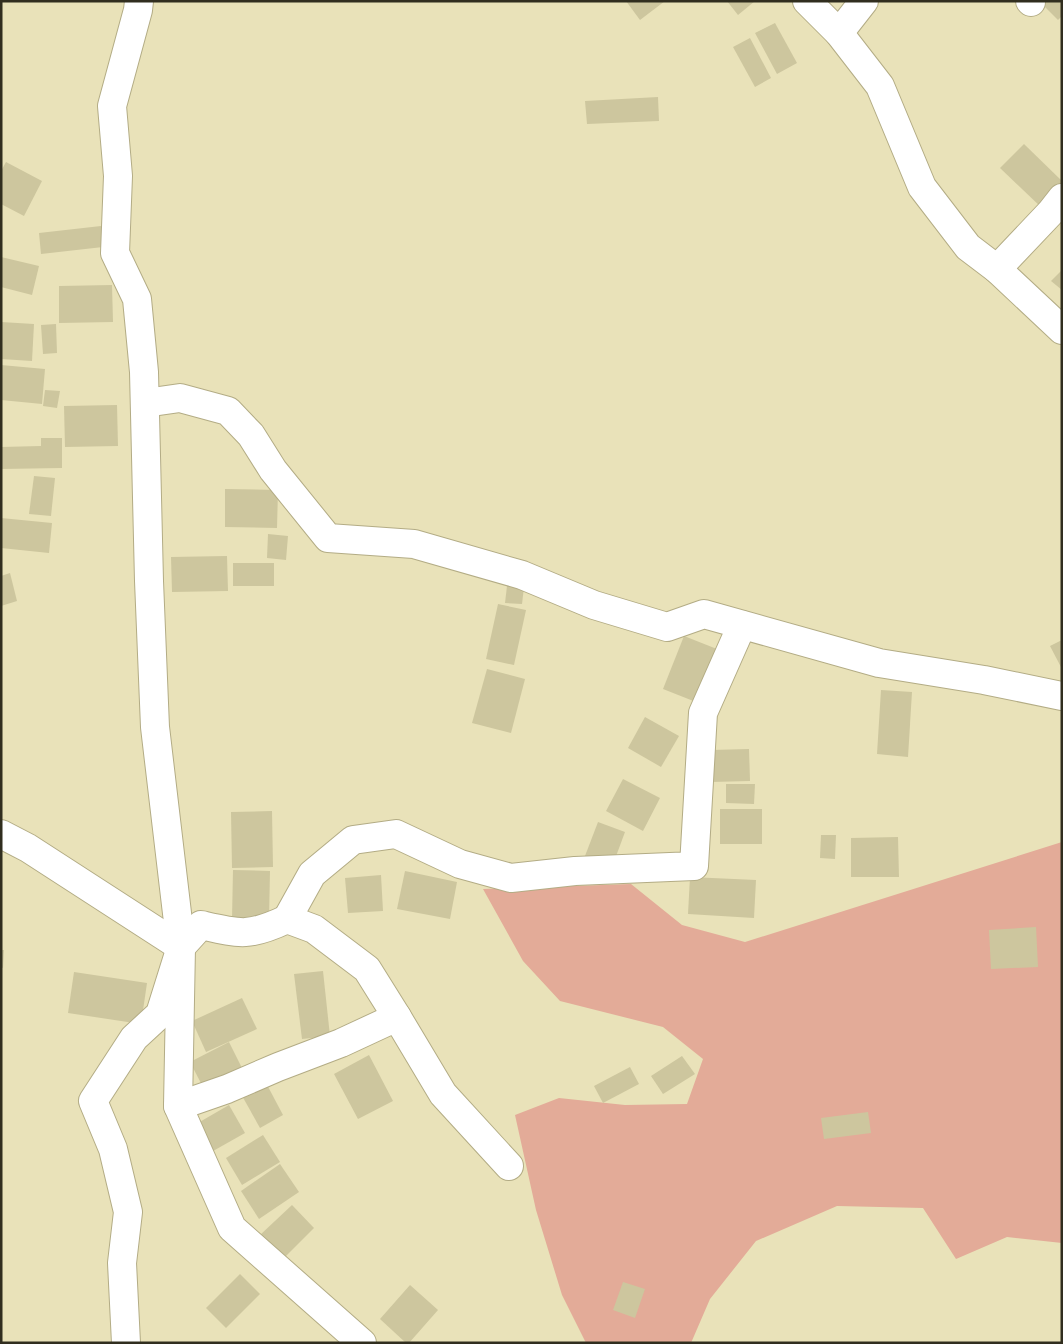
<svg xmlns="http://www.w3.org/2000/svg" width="1063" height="1344" viewBox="0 0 1063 1344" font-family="Cabin,sans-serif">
<rect width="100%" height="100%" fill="#e9e2b9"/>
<!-- green -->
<polygon fill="#e3ab98" points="1062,842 1062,1243 1007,1237 956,1259 923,1208 837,1206 756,1241 710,1299 691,1343 586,1343 562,1295 536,1210 515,1115 559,1098 625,1105 687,1104 703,1059 663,1027 560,1001 523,961 483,889 631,884 682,925 745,942"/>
<!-- building -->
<g fill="#cdc69e">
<polygon points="626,1 665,1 640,20"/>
<polygon points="727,1 755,1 738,15"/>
<polygon points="1039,1 1062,1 1062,16 1058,20"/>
<polygon points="775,23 797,63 777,74 755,33"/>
<polygon points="750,38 771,78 755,87 733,47"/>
<polygon points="658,97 659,121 587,124 585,101"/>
<polygon points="1024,144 1062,181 1062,192 1044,210 1000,168"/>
<polygon points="6,162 42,181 24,216 1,204 1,171"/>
<polygon points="101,226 103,247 41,254 39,233"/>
<polygon points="1,257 39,266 32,295 1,287"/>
<polygon points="1062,270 1062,290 1051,281"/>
<polygon points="112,285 113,322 59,323 59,286"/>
<polygon points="1,322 34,324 32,361 1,359"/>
<polygon points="56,324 57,353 43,354 41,325"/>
<polygon points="1,365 45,369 42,404 1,400"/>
<polygon points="45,390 60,391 57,408 43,406"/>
<polygon points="117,405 118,446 65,447 64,406"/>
<polygon points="41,438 62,438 62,468 1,469 1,447 41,446"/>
<polygon points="34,476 55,478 51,516 29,514"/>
<polygon points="225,489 278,490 277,528 225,527"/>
<polygon points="1,518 52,523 49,553 1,548"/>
<polygon points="268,534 288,536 286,560 267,558"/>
<polygon points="227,556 228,591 172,592 171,557"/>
<rect x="233" y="563" width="41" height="23"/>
<polygon points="10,573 17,601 1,606 1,576"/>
<polygon points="507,586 524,587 522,604 505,603"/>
<polygon points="498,604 526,610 514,665 486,659"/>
<polygon points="684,636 722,651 701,704 663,689"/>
<polygon points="1062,640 1062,669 1050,646"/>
<polygon points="487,669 525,679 511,733 472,723"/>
<polygon points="881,690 912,692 908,757 877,754"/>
<polygon points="645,717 679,736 661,767 628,748"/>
<polygon points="749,749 750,781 711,782 711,750"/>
<polygon points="623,779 660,798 643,831 606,811"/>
<polygon points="726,784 755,784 754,804 726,803"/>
<rect x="720" y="809" width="42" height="35"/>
<polygon points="272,811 273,867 232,868 231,812"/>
<polygon points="598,822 625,832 612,867 585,856"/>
<polygon points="821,835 836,835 835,859 820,858"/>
<polygon points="898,837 899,877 851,877 851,838"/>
<polygon points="233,870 270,871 269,919 232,919"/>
<polygon points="405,871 457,882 450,919 397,909"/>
<polygon points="381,875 383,911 348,913 345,878"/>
<polygon points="690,877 756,880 754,918 688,914"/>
<polygon points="1036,927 1038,967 991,969 989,930"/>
<polygon points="1,950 4,950 3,968 1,967"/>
<polygon points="323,971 330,1036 302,1039 294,974"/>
<polygon points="74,972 147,983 141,1024 68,1013"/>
<polygon points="242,998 257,1029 206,1052 192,1021"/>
<polygon points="229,1042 243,1070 204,1089 190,1062"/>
<polygon points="369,1055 393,1101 358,1119 334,1074"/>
<polygon points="682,1056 695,1074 663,1094 651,1076"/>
<polygon points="630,1067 639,1084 603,1103 594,1086"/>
<polygon points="265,1081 283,1115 260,1128 241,1094"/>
<polygon points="229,1105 245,1133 206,1155 191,1127"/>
<polygon points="868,1112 871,1133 824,1139 821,1118"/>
<polygon points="263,1135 280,1162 242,1185 226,1158"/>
<polygon points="280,1164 299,1192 259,1219 241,1191"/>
<polygon points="292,1205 314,1228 282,1260 259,1236"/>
<polygon points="240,1274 260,1294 226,1328 206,1308"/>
<polygon points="623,1282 645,1289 635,1318 613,1310"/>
<polygon points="410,1285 438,1310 409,1343 406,1343 380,1319"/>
</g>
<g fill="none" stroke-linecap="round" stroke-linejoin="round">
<defs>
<g id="minor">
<polyline points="139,1 138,10 112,106 118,176 115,253 137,299 144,372 149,581 155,727 181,947 178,1106 232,1228 362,1343"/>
<polyline points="807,1 839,33 880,86 922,187 968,247 997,269 1062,330"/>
<polyline points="1030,1 1031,2"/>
<polyline points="839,33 864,1"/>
<polyline points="997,269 1051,212 1062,198"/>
<polyline points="145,403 180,398 228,411 251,435 273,470 328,538 414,544 522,575 594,605 667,627 704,614 879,663 984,680 1062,696"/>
<polyline points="1,834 28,848 181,947"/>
<polyline points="397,1017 367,969 314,929 287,919 312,874 353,840 396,834 460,864 511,878 575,871 694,866 703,713 742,625"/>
<polyline points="178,1106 227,1089 278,1067 341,1043 397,1017 443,1094 509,1166"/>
<path d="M126,1343l-4,-80 6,-51 -15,-63 -20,-48 41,-63 26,-24 21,-67 20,-22c39,9 48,12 86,-6"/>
</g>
</defs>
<!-- minor casing -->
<use href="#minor" stroke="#b3ac85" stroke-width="30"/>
<!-- minor -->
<use href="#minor" stroke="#fff" stroke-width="28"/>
</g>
<!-- border -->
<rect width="1063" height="1344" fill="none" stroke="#312e1f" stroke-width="5"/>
</svg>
